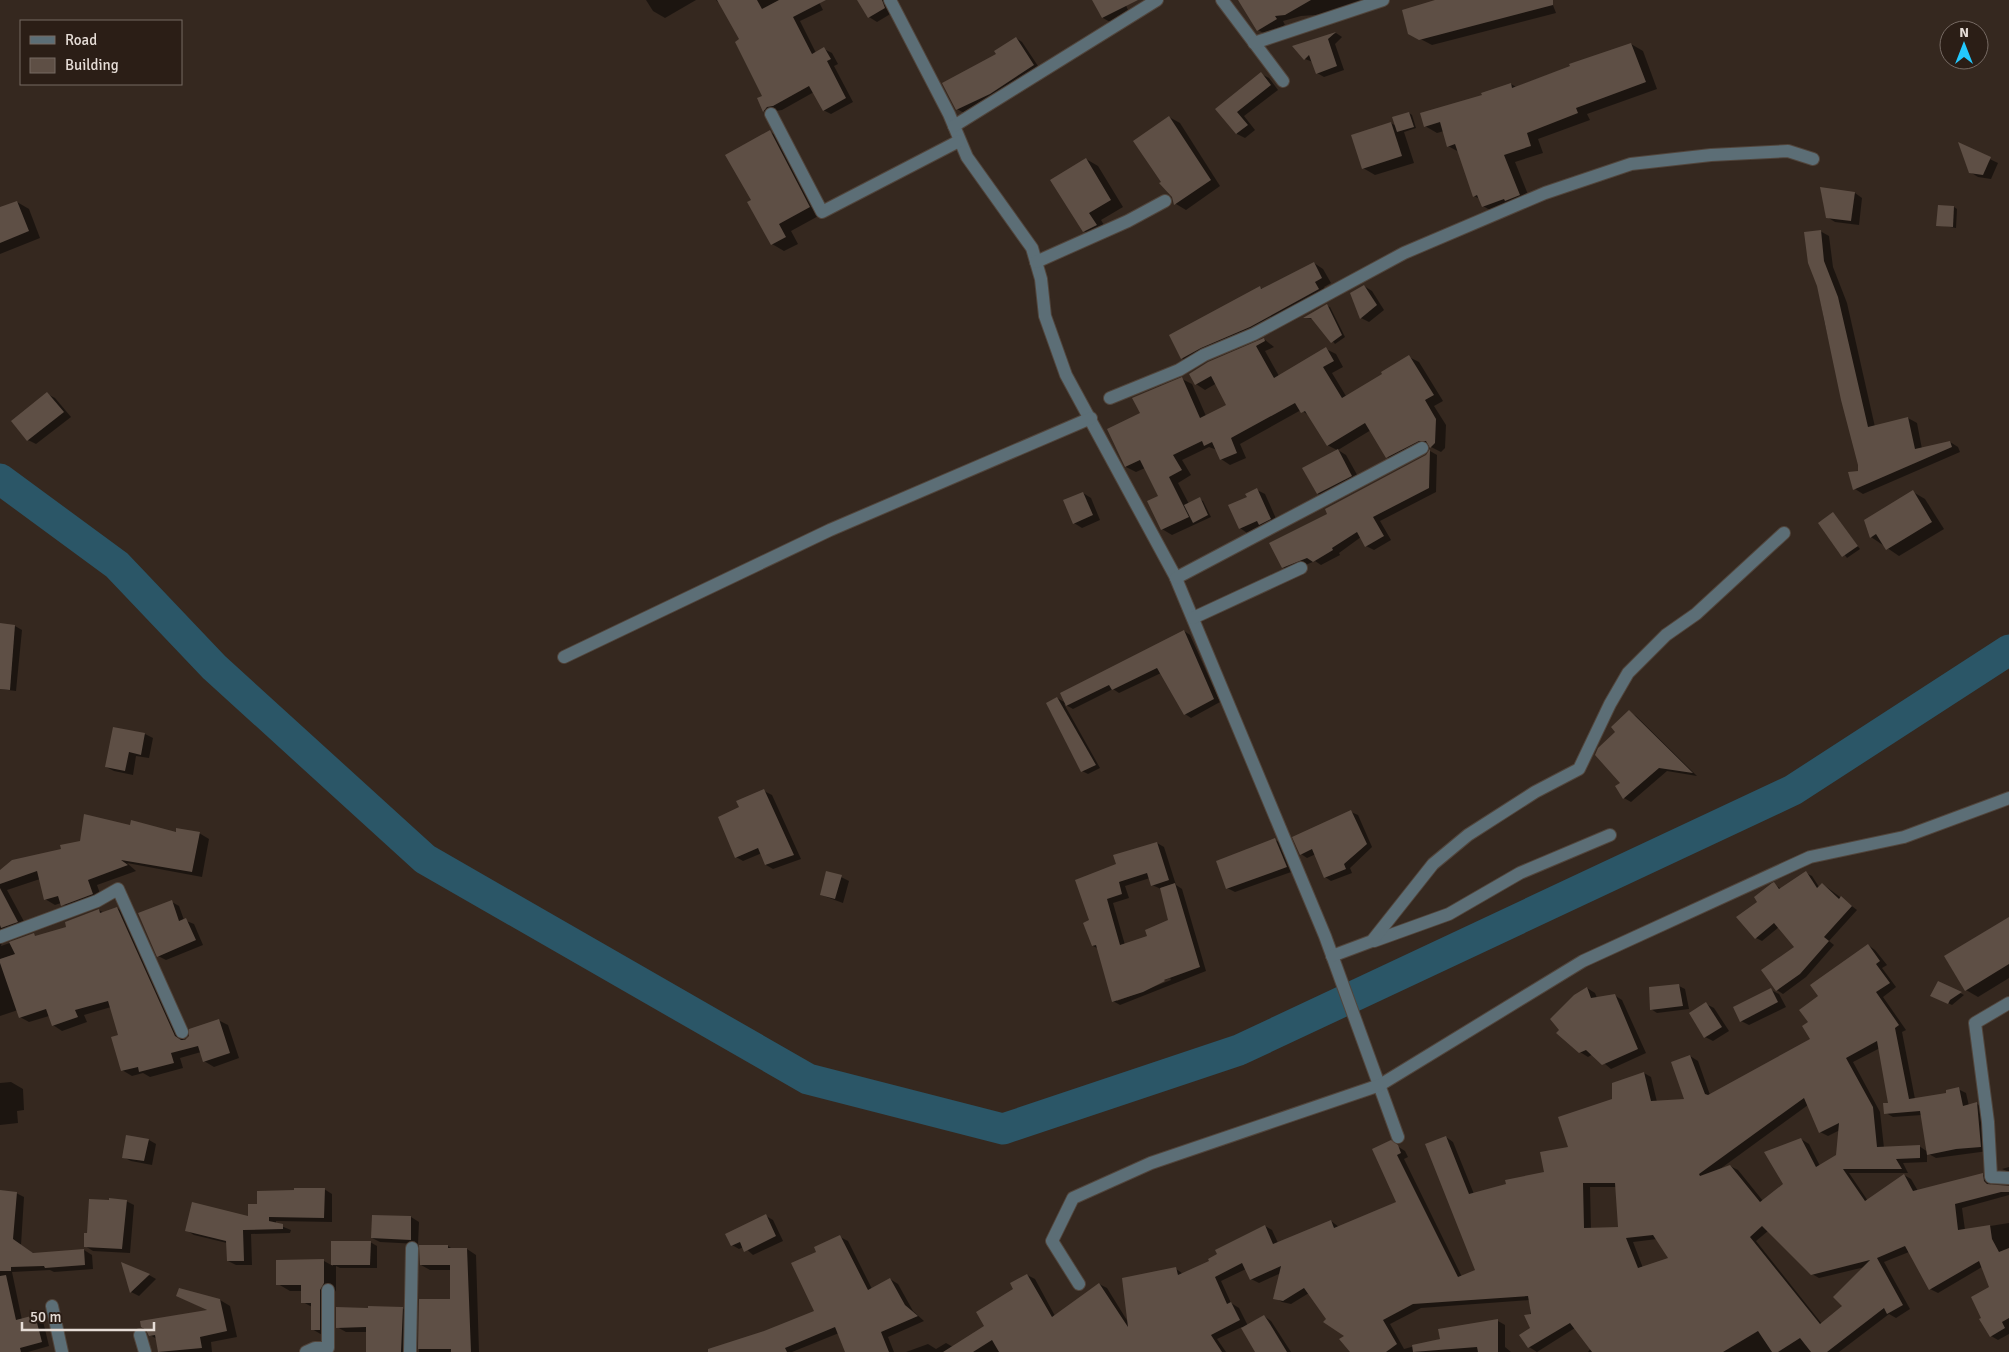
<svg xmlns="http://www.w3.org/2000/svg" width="2009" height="1352" viewBox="0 0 2009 1352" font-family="Signika,sans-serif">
<rect width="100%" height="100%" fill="#35281f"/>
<!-- shadow -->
<g fill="#0007" fill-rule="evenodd">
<polygon points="646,0 696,0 665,18 653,11"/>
<polygon points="716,0 818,0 823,10 800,21 816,53 824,49 832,53 838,64 834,66 853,102 831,114 823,110 814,92 782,110 775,111 772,115 764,111 759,99 764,97 741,40 721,5"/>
<polygon points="858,0 884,0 892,13 877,22 869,17"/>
<polygon points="1094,0 1124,0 1129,13 1110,22 1103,18"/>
<polygon points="1240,0 1364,0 1342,13 1301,16 1283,21 1285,25 1267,35 1258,30"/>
<polygon points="1442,0 1551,0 1556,13 1432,45 1409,33"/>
<polygon points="1336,33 1342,37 1335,44 1344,70 1324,77 1317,73 1313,62 1305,59 1294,47"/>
<polygon points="1016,38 1022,42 1040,69 964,113 957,109 998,54"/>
<polygon points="1631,44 1643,51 1657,89 1587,114 1590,120 1538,139 1543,153 1515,162 1531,202 1495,213 1483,206 1480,199 1474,196 1459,152 1448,146 1444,131 1437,133 1425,126 1511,84 1516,87"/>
<polygon points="1261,74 1269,78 1278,90 1244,116 1255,130 1245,138 1237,134 1217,109"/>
<polygon points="1409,113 1412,115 1416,128 1404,132 1414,163 1375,175 1363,168 1391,123 1396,126"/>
<polygon points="1169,117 1180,123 1220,186 1186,210 1176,204 1173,196"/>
<polygon points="770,132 782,139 822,214 791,231 798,244 784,251 772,244"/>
<polygon points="1960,145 1998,163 1991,179 1978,177 1970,172"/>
<polygon points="1086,159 1098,166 1123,207 1101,220 1108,232 1096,238 1084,231"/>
<polygon points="1855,193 1862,198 1859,225 1835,222 1827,217"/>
<polygon points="17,202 29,209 40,238 0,254 0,209"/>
<polygon points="1954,207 1957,209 1956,228 1938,225"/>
<polygon points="1820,231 1829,236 1833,267 1847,303 1875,427 1908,418 1917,423 1922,449 1950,442 1958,447 1960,452 1863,494 1855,489 1859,465 1824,320 1818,285"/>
<polygon points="1314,263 1323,269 1331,283 1324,287 1328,295 1191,364 1182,358 1260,288 1263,289"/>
<polygon points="1364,286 1372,291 1384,310 1369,322 1361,318"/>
<polygon points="1327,306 1330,307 1345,337 1335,344 1314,319 1306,318"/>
<polygon points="1264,339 1274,347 1265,351 1279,376 1326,349 1336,354 1343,367 1332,373 1346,396 1384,375 1409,357 1419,362 1443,401 1434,406 1446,425 1445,448 1441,452 1429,446 1397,462 1387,457 1371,430 1338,450 1346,455 1360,480 1326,498 1318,494 1337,450 1327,445 1311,417 1301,410 1240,444 1246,458 1230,465 1221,459 1217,450 1209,447 1182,460 1191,475 1178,483 1189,504 1199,499 1203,501 1211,517 1172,535 1162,529 1160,496 1145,468 1136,472 1126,467 1117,448 1141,413 1182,379 1192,384 1206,416 1228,405 1217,383 1205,390 1196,384"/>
<polygon points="47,394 55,398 71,417 36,444 28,440"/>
<polygon points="1430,451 1437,455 1436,492 1380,521 1391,540 1374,550 1366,546 1361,537 1339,553 1340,555 1321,565 1315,561 1291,571 1283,567 1427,456"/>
<polygon points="1257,490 1265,494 1278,523 1263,526 1247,533 1240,528 1248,497"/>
<polygon points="1913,492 1925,499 1944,529 1899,556 1871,537"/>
<polygon points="1083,493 1091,498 1100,520 1082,528 1074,523"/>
<polygon points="1833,514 1860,549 1847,558 1820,523"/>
<polygon points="0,625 15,626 22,630 16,691 0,689"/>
<polygon points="1184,631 1190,635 1220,702 1191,718 1185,714 1161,673 1119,693 1113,689 1073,709 1064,704 1100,768 1088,774 1082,771 1057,698 1066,703"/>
<polygon points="1629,712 1636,716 1697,776 1667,771 1631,802 1624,798 1617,733"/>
<polygon points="145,734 153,738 149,758 136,756 133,775 114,771 106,767"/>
<polygon points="764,791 772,795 801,859 773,869 766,865 762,853 743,861 736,857 741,808"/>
<polygon points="1351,812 1358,815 1372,847 1350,868 1352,873 1331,881 1325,877 1316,854 1307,858 1301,854"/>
<polygon points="131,826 177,833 199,833 209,839 202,877 127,863 136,871 97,885 102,899 71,910 61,903 55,905 45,899 40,879 7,890 27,927 3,938 1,946 33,935 37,937 68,928 99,910 104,913 117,908 126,913 184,1041 218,1020 228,1025 239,1058 214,1067 204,1061 201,1052 180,1058 183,1068 150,1077 143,1073 132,1076 122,1070 120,1036 111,1007 84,1015 87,1022 62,1031 53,1025 49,1016 29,1022 20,1017 18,1010 0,1016 0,871"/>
<polygon points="1275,840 1283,844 1294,871 1235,892 1227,888"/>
<path d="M1157,843l7,4 12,38 6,4 24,82 -86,34 -7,-4 -14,-52 -6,-3 -2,-26 26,-55zM1150,878l2,7 9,4 9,32 -22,16 -23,8 -12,-42 16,-5 -4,-12zM1170,978l1,2 -54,21v-2z"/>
<polygon points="1806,873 1812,876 1819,887 1822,884 1828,888 1857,910 1829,941 1834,945 1806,977 1783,994 1777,990 1763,970 1795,947 1779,927 1762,941 1756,938 1759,902 1774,884 1781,889"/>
<polygon points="841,877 849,881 843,903 821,895"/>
<polygon points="172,902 179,906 184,920 194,924 203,945 166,960 158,956"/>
<polygon points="2009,919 2009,978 1978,997 1966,990"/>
<path d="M1868,945l7,5 12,15 -5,3 14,19 -13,10 23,33 -4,2 13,67 33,-5 10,-5 8,4 3,13 8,-2 7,4 4,43 -52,7 -9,-5v9l-24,1 5,10h-59l19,28 36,-26 7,4 7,12 64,-17 8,4 1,8 18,1v8l-47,13 3,22 44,-7v111l-11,6 -7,-4 -1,-48 -8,-21 -44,26 -8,-4 -21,-37 -25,10 26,47 -14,9 -7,-4 -50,38h-251l29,-36 -42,12 -38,24 -8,-5 -8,-12 10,-7 -1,-28 -109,8 -31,16 14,25 37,-10 57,-18 7,4v22l6,5h-160l-5,-16 -18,-17 -19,-26 -18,11 -9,-2 -7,-4 6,-25 -22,10 -8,-4 -5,-10 -25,12 10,22 8,5 9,18 16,-10 7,5 20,31h-34l-15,-25 -25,12 9,13h-320l22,-8 8,5 10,-6 7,4 33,-21 41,-51 8,4 20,37 44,-32 8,4 21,34 47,-54 8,6 28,-12 54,-36 7,4 6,13 53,-22 8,6 58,-25 -6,-60 14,9 3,6 -4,2 58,118 14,-7 -30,-133 7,5 21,52 71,-21 69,-73 30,-27 7,4 6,25 29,-2 4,-44 8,5 12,34 102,-56 -2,-17 10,-26zM1880,1048l9,56 -3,9 7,4 29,-2 6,37 -9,-6 -35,2 -4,-36 -27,-50zM1808,1105l12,27 8,4 12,-6 -2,26 -18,10 -11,-22 -8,-5 -17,46 -21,16 -25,-31 -8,-4 -10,3zM1590,1187h26l3,41 -28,1zM1768,1231l44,43 7,4 46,-11 -21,39 -22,18 -66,-83zM1657,1239l13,19 -27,10 -10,-26z"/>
<polygon points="1938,982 1964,995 1952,1005 1935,997"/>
<polygon points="1679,986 1685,989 1689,1009 1657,1013 1651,1009"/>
<polygon points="1587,988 1595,993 1597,998 1614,995 1622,1000 1646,1053 1611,1069 1593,1054 1588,1057 1580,1052"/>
<polygon points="1771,990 1779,994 1786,1007 1749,1025 1741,1021"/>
<polygon points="1706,1004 1714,1008 1729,1031 1713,1041 1705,1037"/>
<polygon points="11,1082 23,1089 24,1110 17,1111 18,1123 0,1125 0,1083"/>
<polygon points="149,1140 156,1144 152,1165 131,1161 123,1157"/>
<polygon points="2009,1167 2009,1172 2002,1169"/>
<polygon points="324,1189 332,1194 332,1222 276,1221 276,1224 291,1230 290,1233 251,1234 252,1265 236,1265 228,1261 227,1243 194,1235 186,1230 249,1217 258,1205"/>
<polygon points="0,1192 16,1193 24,1197 21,1245 34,1254 84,1250 92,1255 93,1269 54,1272 50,1270 12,1272 22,1320 35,1317 43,1321 49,1346 28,1352 0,1352"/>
<polygon points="126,1201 134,1205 130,1253 93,1251 85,1246 88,1234"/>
<polygon points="373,1216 411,1217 419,1222 418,1244 380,1242 372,1238"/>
<polygon points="766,1216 773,1220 783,1241 753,1255 744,1247 739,1249 732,1245"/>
<polygon points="840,1237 848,1241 872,1289 890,1279 898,1284 913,1311 924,1321 888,1337 894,1352 847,1352 839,1333 792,1352 713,1352 816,1311 818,1253"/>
<polygon points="333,1242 370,1242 377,1246 377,1268 340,1268 336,1266 336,1290 332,1297 324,1336 312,1329 312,1307 303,1302 303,1291 290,1291 278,1284 324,1261 333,1266"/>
<polygon points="421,1246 448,1246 454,1250 467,1249 476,1255 479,1352 419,1352 420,1301 452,1300 451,1270 430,1270 421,1265"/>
<polygon points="149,1275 156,1279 139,1296 131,1292"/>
<polygon points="178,1296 220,1300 230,1306 237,1337 211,1342 212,1352 159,1352 157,1339 150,1335 209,1311"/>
<polygon points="402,1308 411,1313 410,1352 367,1352 367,1332 346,1332 337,1327"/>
</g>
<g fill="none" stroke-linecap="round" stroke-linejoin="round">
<!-- river -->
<polyline stroke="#2b5667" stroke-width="31" points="0,479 117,565 214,667 425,859 808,1079 1003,1129 1239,1050 1793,790 2009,650"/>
</g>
<!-- building -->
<g fill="#5e4f45" fill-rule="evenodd">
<polygon points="717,0 757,0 762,9 779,0 826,0 793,17 812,54 824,47 831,59 827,61 846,98 823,111 809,86 773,106 767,107 763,112 757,98 762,96 735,42 739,39"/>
<polygon points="857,0 882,0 885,8 868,18"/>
<polygon points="1092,0 1138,0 1102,18"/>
<polygon points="1238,0 1311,0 1285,15 1275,16 1277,19 1257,31"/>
<polygon points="1435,0 1553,0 1553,5 1419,40 1408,34 1402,10"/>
<polygon points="1336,32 1328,39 1337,66 1316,74 1309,55 1304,60 1292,46"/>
<polygon points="1016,37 1034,65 990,94 956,110 942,83 996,54 994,51"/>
<polygon points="1631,43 1646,82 1576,108 1578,113 1527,133 1531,146 1504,155 1520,195 1505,201 1504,199 1482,207 1477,195 1473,197 1455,144 1447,147 1440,122 1424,127 1420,113 1482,95 1481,93 1511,83 1512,88 1570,66 1569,64"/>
<polygon points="1261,72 1271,85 1237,112 1248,125 1236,134 1215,109"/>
<polygon points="1409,112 1414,127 1397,132 1392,117"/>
<polygon points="1169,116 1211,180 1174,205 1172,197 1159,183 1161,182 1133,141"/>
<polygon points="1391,122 1402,156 1362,169 1351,135"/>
<polygon points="770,130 810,207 779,224 786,237 771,245 747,202 751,200 725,155"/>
<polygon points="1958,142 1991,157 1983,175 1969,173"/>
<polygon points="1086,158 1111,200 1089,213 1097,225 1083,232 1050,180"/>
<polygon points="1820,187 1855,192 1851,221 1826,218"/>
<polygon points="17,201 29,231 0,243 0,207"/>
<polygon points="1938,205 1954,206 1953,227 1936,226"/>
<polygon points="1821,230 1824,261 1838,297 1868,427 1908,417 1915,449 1950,441 1952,447 1853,490 1848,472 1858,471 1858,465 1841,400 1817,286 1808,263 1804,232"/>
<polygon points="1314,262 1322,278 1315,282 1319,289 1250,327 1201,348 1181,359 1169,335 1260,286 1261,289"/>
<polygon points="1364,285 1377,305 1360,319 1350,293"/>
<polygon points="1327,304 1342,335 1331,343 1311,318 1303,318"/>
<polygon points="1264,338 1265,341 1256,346 1274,378 1326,347 1334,361 1323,367 1342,398 1382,374 1381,372 1409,355 1434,395 1425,400 1436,419 1435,443 1430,448 1426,441 1419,441 1386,458 1365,423 1327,446 1305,411 1301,413 1295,403 1231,438 1237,453 1220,460 1212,442 1204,446 1202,441 1173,455 1182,470 1169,477 1189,517 1161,530 1147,501 1158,496 1140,460 1125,467 1107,429 1140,413 1132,398 1182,377 1200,418 1226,405 1211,376 1195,385 1189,374 1208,362"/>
<polygon points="47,392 64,412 27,441 11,421"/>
<polygon points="1338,449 1352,476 1317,494 1302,468"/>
<polygon points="1430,449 1429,488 1373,517 1384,536 1365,547 1357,532 1332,548 1333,550 1313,562 1307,558 1282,568 1269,543 1327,514 1325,509 1426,455"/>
<polygon points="1257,488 1271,519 1259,525 1257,521 1239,529 1228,505 1247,497 1245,494"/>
<polygon points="1913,490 1932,522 1886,550 1876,534 1870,538 1864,520"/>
<polygon points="1083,492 1093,515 1073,524 1063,500"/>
<polygon points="1200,497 1208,515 1193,523 1184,505"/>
<polygon points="1833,512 1858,546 1842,557 1818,523"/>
<polygon points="0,623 15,625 10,690 0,689"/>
<polygon points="1184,630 1214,699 1184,715 1157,668 1112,690 1109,685 1066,706 1060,693"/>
<polygon points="1057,697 1096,765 1081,772 1046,703"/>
<polygon points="1629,710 1693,773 1659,768 1623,799 1615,786 1620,783 1595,755 1598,748 1615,732 1611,727"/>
<polygon points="113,727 145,733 141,755 129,752 125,771 105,767"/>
<polygon points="764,789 794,855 765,865 758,848 735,858 718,817 739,807 736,801"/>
<polygon points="1351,810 1367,844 1344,864 1346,869 1324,878 1312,849 1300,855 1292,837"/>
<polygon points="84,814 130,825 131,820 176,832 176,828 200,832 192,872 121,860 128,865 88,880 93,894 61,906 58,896 44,900 37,871 0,884 0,870 12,860 61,849 60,845 80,841"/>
<polygon points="1275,838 1287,867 1226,889 1216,861"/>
<polygon points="1157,842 1169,880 1151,886 1147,873 1119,882 1122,894 1107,899 1120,945 1147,936 1145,930 1168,920 1160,888 1175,883 1200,967 1164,980 1165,981 1143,992 1112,1002 1096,945 1092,946 1083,923 1089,920 1075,880 1116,864 1113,855"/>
<polygon points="826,871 842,875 835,899 820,895"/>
<polygon points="1806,871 1817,888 1822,883 1839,899 1841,896 1852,906 1824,937 1829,941 1800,974 1776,991 1761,970 1794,947 1774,923 1755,939 1736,917 1757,902 1754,897 1772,883 1774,882 1779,889"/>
<polygon points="0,888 18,922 1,928 0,925"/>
<polygon points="172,900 179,921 186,918 196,940 157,957 138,913"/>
<polygon points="117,907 175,1036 181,1040 185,1040 189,1036 189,1029 219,1019 230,1053 203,1062 198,1046 171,1053 174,1063 139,1072 138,1067 121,1071 111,1037 118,1035 108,1001 75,1010 78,1017 52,1026 46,1009 19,1018 0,963 0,959 15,954 9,942 34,933 35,936 66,927 65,922 99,909 100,913"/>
<polygon points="2009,917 2009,964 1965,991 1944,956"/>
<path d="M1868,944l12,17 -4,3 14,19 -14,9 23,33 -4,3 14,71 37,-6v-3l13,-3 4,19 14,-4 4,45 -25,2 -29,6 -7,-44 -36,3 -1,-11h5l-11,-62 -31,17 27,49 4,40 43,-2v13l-24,1 6,10h-59l22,32 39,-27 9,17 70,-18 1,8 3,3 22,2v6h-8l-46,12 3,26 32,-5 2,14 7,13 10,-4v70l-7,4 3,6 -15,9 -11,-18 2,-1 -10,-21 18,-10 -10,-26 -50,29 -24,-44 -28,12 26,47 -16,9 -3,-6 -57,44h-16l-11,-14 -22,14h-6l-14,-21 -35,21h-131l-22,-29 -42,25 -9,-13 11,-7 -6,-13 7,-1 -3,-18 -115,8 -30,16 14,24 -11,8h-36l-11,-13 5,-3 -21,-14 3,-3 -22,-31 -21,13 -10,-2 8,-33 -31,14 -8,-17 -27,14 12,27 4,-2 9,18 -29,15 11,17h-223l-7,-12 -19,12h-30l41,-26 -8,-14 37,-23 -3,-6 17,-9 25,43 47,-34 29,44 -6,-49 54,-11 2,8 31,-14 -1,-2 9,-5 -2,-4 50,-25 8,19 58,-24 3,8 62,-26 -24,-53 19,-9 7,5 3,8 -4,2 61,122 17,-7 -50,-126 21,-8 23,58 37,-10 -1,-4 39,-8 -4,-20 28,-5 -10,-30 54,-18v-16l32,-11 7,29 33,-2 -13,-37 19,-7 15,39 3,1 102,-56 -8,-13 6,-4 -9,-12 19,-14 -8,-11zM1804,1098l15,35 20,-10 -3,32 -20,12 -15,-29 -37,14 19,32 -23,18 -30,-37 -30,11 -1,-2zM1583,1183h32l3,44 -34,1zM1762,1226l49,49 59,-15 -37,37 9,9 -22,18 -70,-87zM1653,1235l15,23 -30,10 -12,-30z"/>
<polygon points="1938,981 1962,992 1950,1000 1948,1004 1930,996"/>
<polygon points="1679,984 1683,1006 1650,1010 1649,987"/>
<polygon points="1587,987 1591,998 1615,994 1638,1049 1602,1065 1586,1050 1579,1053 1556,1033 1559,1030 1550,1019 1574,995"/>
<polygon points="1771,988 1778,1002 1740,1022 1733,1007"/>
<polygon points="1706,1002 1722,1027 1704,1038 1689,1013"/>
<polygon points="126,1135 149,1139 144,1161 122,1158"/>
<polygon points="294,1188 325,1188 324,1218 269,1217 269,1221 283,1224 283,1229 243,1230 244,1261 227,1261 226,1241 185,1231 192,1202 248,1216 248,1204 257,1204 257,1191 294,1190"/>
<polygon points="0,1190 17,1192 13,1239 33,1253 84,1249 85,1265 45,1268 44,1266 11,1267 11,1271 0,1271"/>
<polygon points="109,1198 127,1200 122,1249 84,1247 84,1233 87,1233 89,1199 109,1200"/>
<polygon points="766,1214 776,1236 744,1252 740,1242 731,1246 725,1234"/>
<polygon points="372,1215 411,1216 411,1240 371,1238"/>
<polygon points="840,1235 868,1290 890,1278 905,1305 918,1316 881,1332 889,1352 845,1352 835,1327 785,1348 787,1352 708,1352 708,1349 764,1331 814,1311 791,1263 816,1252 814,1247"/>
<polygon points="331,1241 371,1241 370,1265 331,1265"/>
<polygon points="419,1245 448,1245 448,1248 467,1248 471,1352 451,1352 451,1349 418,1349 419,1299 450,1299 450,1265 420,1265"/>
<polygon points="324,1259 324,1283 320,1290 320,1330 311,1330 311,1303 301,1303 301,1285 276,1285 276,1260"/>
<polygon points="121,1262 150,1274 130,1293"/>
<polygon points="6,1275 16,1320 35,1315 42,1342 20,1348 21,1352 0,1352 0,1276"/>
<polygon points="179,1288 220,1299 227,1331 200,1337 202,1348 158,1352 155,1335 149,1336 146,1330 141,1327 140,1321 207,1310 176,1296"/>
<polygon points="368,1306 403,1307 401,1352 366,1352 366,1327 336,1328 336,1307 368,1308"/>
<polygon points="1264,1315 1270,1324 1287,1352 1255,1352 1241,1328"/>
<polygon points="1498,1319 1498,1352 1478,1352 1477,1347 1413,1352 1412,1345 1440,1339 1438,1329"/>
</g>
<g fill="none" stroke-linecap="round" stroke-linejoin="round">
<defs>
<g id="minor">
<polyline points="890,0 949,114 967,157 1032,248 1041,279 1045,316 1066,375 1175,576 1325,936 1398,1137"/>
<polyline points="1222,0 1283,81"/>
<polyline points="1254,43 1383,0"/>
<polyline points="771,114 822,212 959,141"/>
<polyline points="954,126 1157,0"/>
<polyline points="1036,262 1128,221 1165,201"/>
<polyline points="1110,398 1179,370 1204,355 1254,334 1404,253 1545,193 1631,164 1711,155 1788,151 1813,159"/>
<polyline points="1176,578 1422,448"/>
<polyline points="1193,618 1301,568"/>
<polyline points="564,657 830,530 1091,418"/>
<polyline points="0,937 97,901 118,889 182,1032"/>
<polyline points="1374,941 1449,914 1520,873 1610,835"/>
<polyline points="1332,956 1372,941 1433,864 1468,835 1535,792 1579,769 1610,704 1628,673 1666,635 1696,614 1784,533"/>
<polyline points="2009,1003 1975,1023 1988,1122 1991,1177 2009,1178"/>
<polyline points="1079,1284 1052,1241 1073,1198 1151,1163 1380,1085 1583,961 1810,857 1904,837 2009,798"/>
<polyline points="52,1306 62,1352"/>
<polyline points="140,1335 145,1352"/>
<polyline points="306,1352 315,1348 328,1348 328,1290"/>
<polyline points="410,1352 412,1248"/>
</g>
</defs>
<!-- minor casing -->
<use href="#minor" stroke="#51453c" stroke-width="14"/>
<!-- minor -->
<use href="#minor" stroke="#5c6e76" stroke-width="12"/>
</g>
<!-- legend -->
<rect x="20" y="20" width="162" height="65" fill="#2b1e16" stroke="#766a63"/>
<rect x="30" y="36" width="25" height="8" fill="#5c6e76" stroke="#766a63"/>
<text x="65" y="45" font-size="15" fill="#e6ddd7">Road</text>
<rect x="30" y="58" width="25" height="15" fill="#5e4f45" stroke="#766a63"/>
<text x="65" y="70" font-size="15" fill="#e6ddd7">Building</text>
<!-- north arrow -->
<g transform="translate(1964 45)"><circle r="24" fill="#2b1e16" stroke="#766a63"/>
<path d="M0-4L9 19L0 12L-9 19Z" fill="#23c9fe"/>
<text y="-8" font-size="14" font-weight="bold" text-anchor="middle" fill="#e6ddd7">N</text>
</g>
<!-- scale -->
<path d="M22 1322v8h132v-8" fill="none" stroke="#e6ddd7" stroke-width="2.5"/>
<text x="30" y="1322" font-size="15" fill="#e6ddd7" stroke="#2b1e16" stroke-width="4" paint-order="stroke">50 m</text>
</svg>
